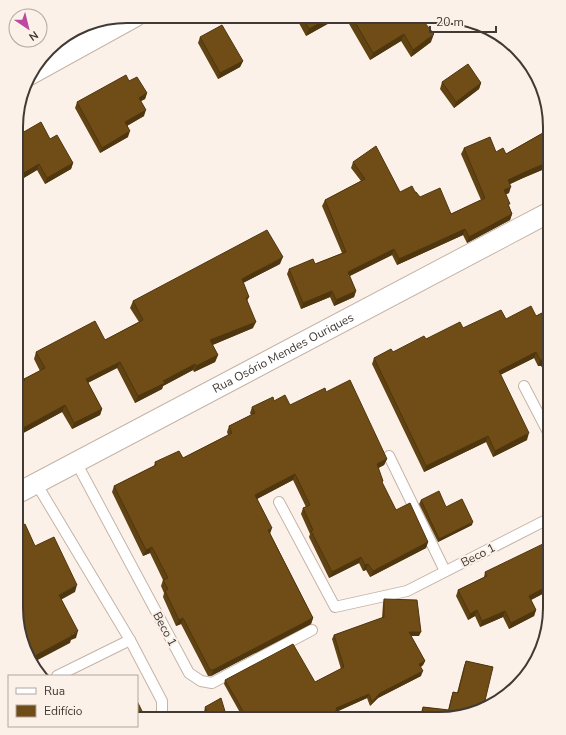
<svg xmlns="http://www.w3.org/2000/svg" width="566" height="735" viewBox="0 0 566 735" font-family="'Nunito Sans',sans-serif">
<rect width="100%" height="100%" fill="#fcf1e9"/>
<g fill="none" stroke-linecap="round" stroke-linejoin="round">
<defs>
<g id="service">
<polyline points="524,386 550,436"/>
<polyline points="389,456 445,571"/>
<polyline points="76,462 189,673 201,681 212,683 312,630"/>
<polyline points="36,483 130,640 162,701 162,713 157,718"/>
<polyline points="279,502 335,607 407,591 550,518"/>
<polyline points="57,676 130,640"/>
</g>
<g id="minor">
<polyline points="29,75 136,16"/>
<path id="s1" d="M16,494l534,-282"/>
</g>
</defs>
<!-- service casing -->
<use href="#service" stroke="#c5b4a7" stroke-width="12"/>
<!-- minor casing -->
<use href="#minor" stroke="#c5b4a7" stroke-width="22"/>
<!-- service -->
<use href="#service" stroke="#fff" stroke-width="10"/>
<!-- minor -->
<use href="#minor" stroke="#fff" stroke-width="20"/>
</g>
<!-- wall -->
<g fill="#604213">
<polygon points="295,16 340,17 306,36"/>
<polygon points="345,17 420,17 431,42 411,57 401,41 370,60"/>
<polygon points="200,37 243,61 240,67 218,79 198,43"/>
<polygon points="129,81 147,93 145,99 141,101 144,116 127,126 128,137 100,153 75,108 77,102"/>
<polygon points="442,82 481,83 479,89 454,108 440,89"/>
<polygon points="545,120 550,127 550,181 548,182 542,170 523,178 510,184 509,193 506,194 509,207 512,214 510,220 467,243 463,235 397,265 392,255 349,276 356,291 354,297 334,306 330,297 301,309 287,274 289,269 315,264 342,253 322,206 325,200 361,181 351,168 353,162 400,192 415,192 420,197 451,214 481,200 461,154 464,148 506,154 546,131 543,126"/>
<polygon points="22,133 50,139 73,163 71,169 45,184 37,170 17,182 17,138 21,136"/>
<polygon points="280,264 243,283 249,297 247,301 253,328 212,345 218,355 215,362 194,372 193,370 163,386 162,389 135,403 117,368 88,383 102,409 100,415 72,429 62,412 23,433 23,382 24,379 40,371 34,359 36,352 105,340 139,322 130,308 133,301"/>
<polygon points="550,309 550,380 541,366 538,366 534,358 500,375 527,440 493,457 486,442 424,472 372,364 374,358 393,352 426,339 463,328 506,319 536,316"/>
<polygon points="326,392 387,459 384,465 378,468 383,481 382,483 396,510 428,542 426,548 370,577 366,570 363,571 359,563 329,578 309,537 310,534 301,514 303,508 306,507 293,480 257,499 270,533 313,618 311,624 211,676 208,676 181,624 176,626 163,597 164,593 161,586 163,580 150,553 143,556 112,492 114,486 154,466 155,462 183,458 228,435 227,432 229,426 251,415 250,413 252,407 274,401 290,405"/>
<polygon points="421,500 446,507 472,525 438,542 419,504"/>
<polygon points="485,572 550,590 531,600 536,610 534,616 509,629 503,617 480,627 475,616 468,620 456,596 458,590 484,577"/>
<polygon points="384,599 419,636 411,636 425,661 423,665 421,667 421,676 378,698 370,706 367,698 336,712 335,715 328,719 243,718 224,684 225,680 315,682 341,669 332,639 334,635 382,618 383,604"/>
<polygon points="466,661 493,667 439,719 420,719 421,712 423,707 448,710 451,698 453,692 457,693 464,666"/>
<polygon points="205,707 227,718 206,718 204,712"/>
</g>
<!-- shaded-wall -->
<g fill="#4e360f">
<polygon points="331,17 340,17 306,36 309,29"/>
<polygon points="404,34 401,41 370,60 373,53"/>
<polygon points="434,34 431,42 411,57 413,50"/>
<polygon points="243,61 240,67 218,79 220,73"/>
<polygon points="481,83 479,89 454,108 456,102"/>
<polygon points="147,93 145,99 137,103 139,98"/>
<polygon points="146,110 144,116 123,128 125,122"/>
<polygon points="130,131 128,137 100,153 102,148"/>
<polygon points="73,163 71,169 45,184 47,178"/>
<polygon points="39,164 37,170 17,182 17,177"/>
<polygon points="544,164 542,170 523,178 506,186 508,180 525,172"/>
<polygon points="511,187 509,193 502,196 504,190"/>
<polygon points="512,214 510,220 467,243 469,237"/>
<polygon points="465,229 463,235 397,265 399,259"/>
<polygon points="394,249 392,255 346,278 348,272"/>
<polygon points="283,257 280,264 239,285 242,279"/>
<polygon points="332,291 330,297 301,309 303,303"/>
<polygon points="356,291 354,297 334,306 336,300"/>
<polygon points="256,322 253,328 208,347 210,340"/>
<polygon points="536,352 534,358 496,377 499,371"/>
<polygon points="218,355 215,362 194,372 196,366"/>
<polygon points="540,360 544,360 541,366 538,366"/>
<polygon points="120,362 117,368 83,385 86,379"/>
<polygon points="195,364 193,370 163,386 162,389 135,403 138,396 163,381"/>
<polygon points="65,405 62,412 16,437 16,432"/>
<polygon points="102,409 100,415 72,429 74,423"/>
<polygon points="529,433 527,440 493,457 495,451"/>
<polygon points="488,436 486,442 424,472 426,466"/>
<polygon points="387,459 384,465 375,470 377,464"/>
<polygon points="295,474 293,480 253,501 255,495"/>
<polygon points="473,522 472,525 438,542 439,539"/>
<polygon points="272,528 270,534 268,530"/>
<polygon points="428,542 426,548 370,577 373,571"/>
<polygon points="152,547 150,553 143,556 146,550"/>
<polygon points="361,557 359,563 329,578 332,572"/>
<polygon points="368,564 366,570 363,571 365,565"/>
<polygon points="77,585 75,592 57,602 59,595"/>
<polygon points="550,585 550,590 527,602 529,596"/>
<polygon points="477,610 475,616 468,620 470,614"/>
<polygon points="536,610 534,616 509,629 511,623"/>
<polygon points="505,611 503,617 480,627 482,621"/>
<polygon points="183,618 181,624 176,626 179,620"/>
<polygon points="313,618 311,624 211,676 213,670"/>
<polygon points="78,631 76,638 71,640 70,643 32,663 29,659"/>
<polygon points="409,632 421,632 419,636 407,636"/>
<polygon points="425,661 423,665 417,669 419,664"/>
<polygon points="423,671 421,676 378,698 370,706 372,702 380,693"/>
<polygon points="369,694 367,698 336,712 335,715 328,719 322,719 336,708"/>
<polygon points="143,713 141,718 139,715"/>
</g>
<!-- building -->
<g fill="#704d16" stroke="#4e360f">
<polygon points="302,17 331,17 309,29"/>
<polygon points="352,17 420,17 434,34 413,50 404,34 373,53"/>
<polygon points="222,25 243,61 220,73 200,37"/>
<polygon points="468,64 481,83 456,102 442,82"/>
<polygon points="126,75 129,81 137,77 147,93 139,98 146,110 125,122 130,131 102,148 77,102"/>
<polygon points="548,118 550,127 550,175 544,164 525,172 508,180 511,187 504,190 510,204 508,204 512,214 469,237 465,229 399,259 394,249 348,272 356,291 336,300 332,291 303,303 289,269 313,259 315,264 346,252 325,200 365,179 353,162 376,146 400,192 412,186 415,192 416,192 420,197 440,188 451,214 485,198 464,148 490,137 496,152 503,148 506,154 550,129 545,120"/>
<polygon points="41,122 50,139 57,135 73,163 47,178 39,164 17,177 17,138 24,135 22,133"/>
<polygon points="267,230 283,257 242,279 249,297 246,298 256,322 210,340 218,355 196,366 195,364 163,381 165,383 138,396 120,362 86,379 102,409 74,423 65,405 16,432 16,387 25,380 24,379 45,368 36,352 95,321 105,340 143,320 133,301"/>
<polygon points="531,306 536,316 550,309 550,371 544,360 540,360 536,352 499,371 529,433 495,451 488,436 426,466 374,358 391,349 393,352 424,336 426,339 460,322 463,328 501,310 506,319"/>
<polygon points="350,380 387,459 377,464 383,481 382,482 396,510 410,503 428,542 373,571 368,564 365,565 361,557 332,572 311,531 313,530 303,508 310,505 295,474 255,495 272,528 268,530 313,618 213,670 210,670 183,618 179,620 165,591 168,589 163,580 168,578 152,547 146,550 114,486 156,465 155,462 179,451 183,458 232,433 229,426 255,413 252,407 273,397 274,401 285,395 290,405 325,388 326,392"/>
<polygon points="439,491 446,507 462,499 473,522 439,539 421,500"/>
<polygon points="25,524 35,546 54,537 77,585 59,595 78,631 71,634 72,636 29,659 28,657 16,608 16,529"/>
<polygon points="545,543 547,545 550,544 550,585 529,596 536,610 511,623 505,611 482,621 477,610 470,614 458,590 487,576 485,572"/>
<polygon points="384,599 417,600 421,632 409,632 425,661 419,664 423,671 380,693 372,702 369,694 336,708 337,710 322,719 247,718 225,680 293,644 315,682 344,667 334,635 384,617"/>
<polygon points="466,661 493,667 483,709 439,719 421,719 423,707 449,710 453,692 458,693"/>
<polygon points="221,698 227,718 210,718 205,707"/>
<polygon points="137,701 143,713 139,715 141,718 137,718"/>
</g>
<g text-anchor="middle" dominant-baseline="central" stroke-width="4" stroke-linejoin="round" paint-order="stroke">
<!-- street labels -->
<g font-size="12" fill="#403934" stroke="#fcf1e9">
<text stroke="none"><textPath href="#s1" startOffset="302">Rua Osório Mendes Ouriques</textPath></text>
<text transform="translate(478 555) rotate(-27)">Beco 1</text>
<text transform="translate(165 629) rotate(62)">Beco 1</text>
</g>
</g>
<!-- crop -->
<path d="M0 0H566V735H0ZM127 23H439A104 104 0 0 1 543 127V608A104 104 0 0 1 439 712H127A104 104 0 0 1 23 608V127A104 104 0 0 1 127 23Z" fill="#fcf1e9" fill-rule="evenodd"/>
<path fill="none" stroke="#403934" stroke-width="2" d="M127 23H439A104 104 0 0 1 543 127V608A104 104 0 0 1 439 712H127A104 104 0 0 1 23 608V127A104 104 0 0 1 127 23Z"/>
<!-- legend -->
<rect x="8" y="675" width="130" height="52" fill="#fcf1e9" stroke="#b1a7a1"/>
<rect x="16" y="688" width="20" height="6" fill="#ffffff" stroke="#b1a7a1"/>
<text x="44" y="695" font-size="12" fill="#403934">Rua</text>
<rect x="16" y="705" width="20" height="12" fill="#704d16" stroke="#b1a7a1"/>
<text x="44" y="715" font-size="12" fill="#403934">Edifício</text>
<!-- north arrow -->
<g transform="translate(28 28) rotate(145)"><circle r="19" fill="#fcf1e9" stroke="#b1a7a1"/>
<path d="M0-3L7 15L0 10L-7 15Z" fill="#bd48a0"/>
<text y="-6" font-size="11" font-weight="bold" text-anchor="middle" fill="#403934">N</text>
</g>
<!-- scale -->
<path d="M430 26v6h66v-6" fill="none" stroke="#403934" stroke-width="2"/>
<text x="436" y="26" font-size="12" fill="#403934" stroke="#fcf1e9" stroke-width="3" paint-order="stroke">20 m</text>
</svg>
